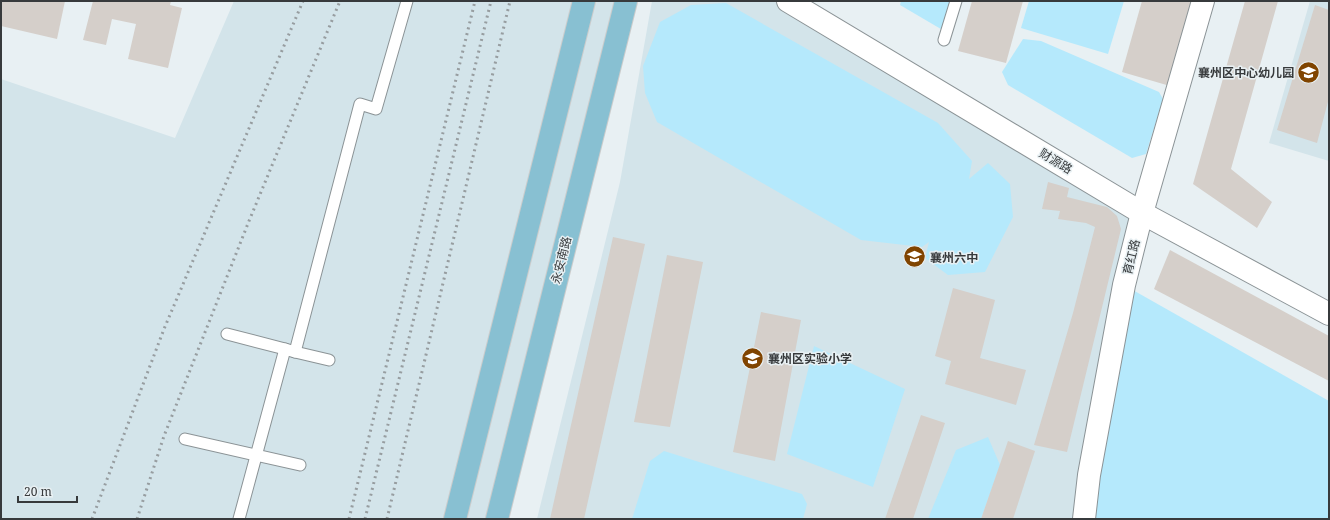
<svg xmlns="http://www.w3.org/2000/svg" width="1330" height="520" viewBox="0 0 1330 520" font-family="'Noto Serif','Noto Sans SC',serif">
<rect width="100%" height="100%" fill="#e8f0f3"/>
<!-- built -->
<g fill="#d3e4ea">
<polygon points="234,1 621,1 496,519 1,519 1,79 175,138"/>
<polygon points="652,1 788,1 1142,213 1084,519 537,519 620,182"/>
<polygon points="1310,1 1329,1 1329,161 1269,143"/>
</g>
<!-- green -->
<g fill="#b5e9fc">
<polygon points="901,1 956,1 946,32 900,5"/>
<polygon points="1029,1 1124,1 1108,54 1021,28"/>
<polygon points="726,3 938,123 972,161 969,179 988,163 1010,184 1013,217 985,272 948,275 925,258 929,242 922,247 861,240 657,122 645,93 643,66 660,22 691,5"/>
<polygon points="1023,39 1041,41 1159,92 1163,99 1146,154 1132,158 1008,85 1002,72"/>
<polygon points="1124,285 1329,401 1329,519 1084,519"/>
<polygon points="814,346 905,389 873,487 787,454"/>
<polygon points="988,437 1000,465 981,519 928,519 956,450"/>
<polygon points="664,451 802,494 807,504 803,519 632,519 650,461"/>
</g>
<!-- building -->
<g fill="#d5cfca">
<polygon points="1,1 65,1 57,39 1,26"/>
<polygon points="93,1 171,1 170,5 182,8 168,68 128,59 136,24 112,19 106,45 83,40"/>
<polygon points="972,1 1023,1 1006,63 958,51"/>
<polygon points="1142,1 1194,1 1170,86 1122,72"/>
<polygon points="1245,1 1278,1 1231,169 1272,202 1257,228 1193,184"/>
<polygon points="1315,5 1329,10 1329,98 1317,143 1277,130"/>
<polygon points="1048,182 1069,188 1067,197 1107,207 1117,216 1121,229 1067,452 1034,445 1073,313 1095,227 1086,223 1058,219 1060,211 1042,209"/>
<polygon points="613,237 645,244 584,519 550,519"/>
<polygon points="1170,250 1329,336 1329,381 1154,289"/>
<polygon points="667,255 703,262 670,427 634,422"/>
<polygon points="953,288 995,300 980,358 1026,370 1016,405 945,384 951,361 935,356"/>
<polygon points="761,312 801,320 775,461 733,452"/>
<polygon points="921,415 945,423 913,519 885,519"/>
<polygon points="1008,441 1035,451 1013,519 981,519"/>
</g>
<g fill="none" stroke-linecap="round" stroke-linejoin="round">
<defs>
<g id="lane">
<polyline points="944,40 956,1"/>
<polyline points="227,334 285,349 295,352 329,360"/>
<polyline points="295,352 360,104 376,109 407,1"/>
<polyline points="185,439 300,465"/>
<polyline points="239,519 285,349"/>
</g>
<polyline id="street" points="788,1 1142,213 1329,314"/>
<polyline id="secondary" points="1084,519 1089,475 1124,285 1142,213 1203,1"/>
<g id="primary">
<polyline points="455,519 584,1"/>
<polyline points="497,519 626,1"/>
</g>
</defs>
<!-- lane casing -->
<use href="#lane" stroke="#8b9396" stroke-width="13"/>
<!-- street casing -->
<use href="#street" stroke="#8b9396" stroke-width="24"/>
<!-- secondary casing -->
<use href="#secondary" stroke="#8b9396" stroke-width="24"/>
<!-- primary casing -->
<use href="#primary" stroke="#cbcccc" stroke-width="24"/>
<!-- lane -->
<use href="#lane" stroke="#fff" stroke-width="11"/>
<!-- street -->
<use href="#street" stroke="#fff" stroke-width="22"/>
<!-- secondary -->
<use href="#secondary" stroke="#fff" stroke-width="22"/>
<!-- primary -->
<use href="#primary" stroke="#88c0d2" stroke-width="22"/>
<!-- rail -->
<g stroke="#979da0" stroke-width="3" stroke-dasharray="2 4" stroke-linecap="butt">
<polyline points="92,519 164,329 303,1"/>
<polyline points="137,519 164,436 249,221 340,1"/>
<polyline points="349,519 475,1"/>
<polyline points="365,519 491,1"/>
<polyline points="387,519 510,1"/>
</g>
</g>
<!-- icons -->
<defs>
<symbol id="school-disc" viewBox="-11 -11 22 22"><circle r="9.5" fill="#804400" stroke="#e8f0f3"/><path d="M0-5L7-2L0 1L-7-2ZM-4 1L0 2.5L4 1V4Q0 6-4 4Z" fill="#fff"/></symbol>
</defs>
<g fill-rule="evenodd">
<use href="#school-disc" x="1296" y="60" width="25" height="25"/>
<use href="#school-disc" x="902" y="244" width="25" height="25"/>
<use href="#school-disc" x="740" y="346" width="25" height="25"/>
</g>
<g text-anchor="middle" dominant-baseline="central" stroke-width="3" stroke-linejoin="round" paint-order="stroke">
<!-- poi labels -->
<g font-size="12" font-weight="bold" fill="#373a3c" stroke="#e8f0f3" text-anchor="start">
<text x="1294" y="72" text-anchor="end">襄州区中心幼儿园</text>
<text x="930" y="257">襄州六中</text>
<text x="768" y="358">襄州区实验小学</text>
</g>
<!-- street labels -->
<g font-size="12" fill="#373a3c" stroke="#e8f0f3">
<text transform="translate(1056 161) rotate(31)">财源路</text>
<text transform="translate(1131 257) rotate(-76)">育红路</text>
<text transform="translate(561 260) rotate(-76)">永安南路</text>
</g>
</g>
<!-- border -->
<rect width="1330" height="520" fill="none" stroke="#373a3c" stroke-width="4"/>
<!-- scale -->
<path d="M18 496v6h59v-6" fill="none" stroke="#373a3c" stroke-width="2"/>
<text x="24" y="496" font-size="12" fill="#373a3c" stroke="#e8f0f3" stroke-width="3" paint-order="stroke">20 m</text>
</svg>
